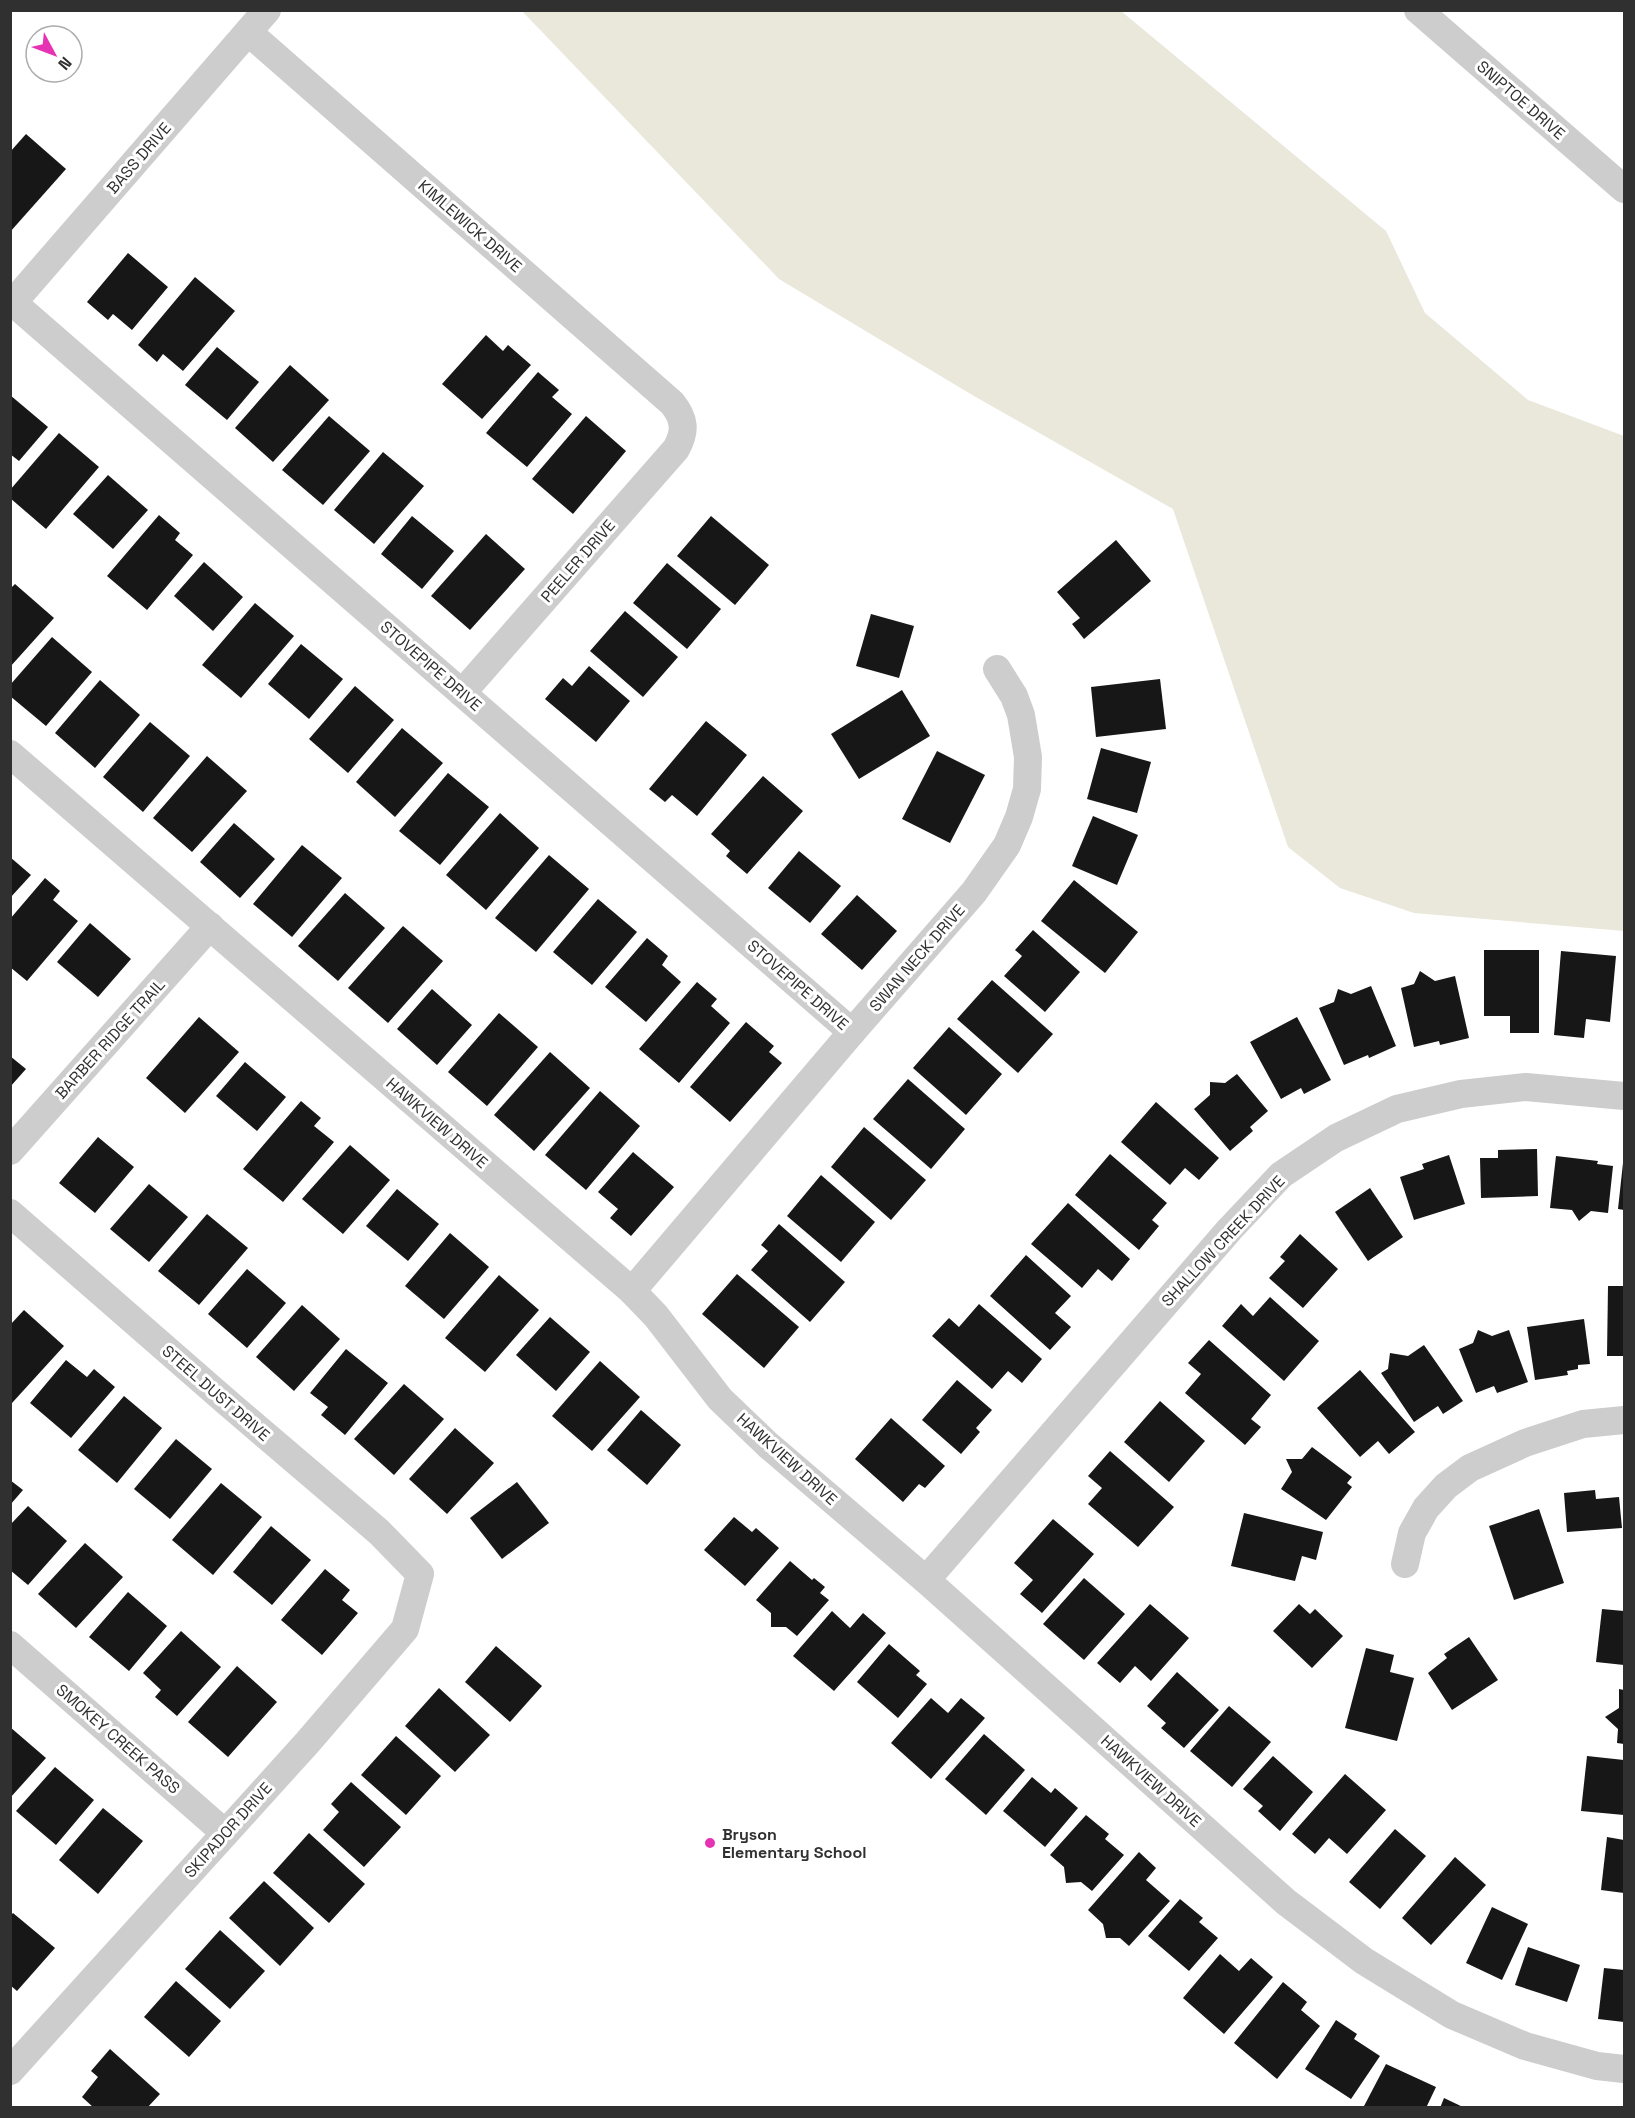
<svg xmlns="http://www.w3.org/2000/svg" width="1635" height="2118" viewBox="0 0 1635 2118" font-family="'Space Grotesk',sans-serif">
<rect width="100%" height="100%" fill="#fff"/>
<!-- green -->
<polygon fill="#eae7db" points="522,11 1121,11 1386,231 1425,313 1528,400 1624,436 1624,931 1414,913 1340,888 1288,847 1173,509 974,396 779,279"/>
<!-- building -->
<g fill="#171717">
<polygon points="26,134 66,169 10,232 10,152"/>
<polygon points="128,253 168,287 132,330 113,314 108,320 87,302"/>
<polygon points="195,277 235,311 183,371 163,354 157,362 138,345"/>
<polygon points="486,335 503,351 508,345 531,365 482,419 442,384"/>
<polygon points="217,347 259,382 227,420 185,385"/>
<polygon points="290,365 329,400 273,462 235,428"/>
<polygon points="538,372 559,390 552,397 572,414 527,467 486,433"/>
<polygon points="10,395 48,427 19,461 10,454"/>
<polygon points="329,416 370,451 323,505 282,470"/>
<polygon points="586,416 626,451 573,514 532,479"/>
<polygon points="59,433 99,467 46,529 10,498 10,490"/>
<polygon points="383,452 424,486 374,544 334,510"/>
<polygon points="108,475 148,510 113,549 73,514"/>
<polygon points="159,515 180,533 175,540 193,555 147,610 107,576"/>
<polygon points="412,516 454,551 422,589 381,554"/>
<polygon points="711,516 769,565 735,605 677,556"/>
<polygon points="486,534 525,569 470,630 431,596"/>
<polygon points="1116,540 1151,581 1084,639 1072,624 1080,618 1057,592"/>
<polygon points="204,562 243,597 213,631 174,596"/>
<polygon points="667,563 721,609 687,649 633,603"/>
<polygon points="15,584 54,618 10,667 10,589"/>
<polygon points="255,603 294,636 241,698 202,665"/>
<polygon points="625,611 678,657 643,697 590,651"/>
<polygon points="871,614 914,626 899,678 856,666"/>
<polygon points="52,637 92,672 46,726 10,696 10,685"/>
<polygon points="301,644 343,679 309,719 268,684"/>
<polygon points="589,666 630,701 596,742 545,699 563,678 572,686"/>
<polygon points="1160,679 1166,729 1096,737 1091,687"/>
<polygon points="100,680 140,715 95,768 55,733"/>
<polygon points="355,686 394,720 348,773 309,739"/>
<polygon points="902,690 930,736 859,779 831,734"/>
<polygon points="706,721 747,755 697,816 672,795 665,802 649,789"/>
<polygon points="150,722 190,756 143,812 103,777"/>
<polygon points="402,728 443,763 395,817 356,782"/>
<polygon points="1101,748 1151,762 1137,813 1087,799"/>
<polygon points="937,751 985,775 950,843 902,819"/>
<polygon points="207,756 247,791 192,852 153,818"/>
<polygon points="448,773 489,807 440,865 399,831"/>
<polygon points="763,776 803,811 747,874 726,856 730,851 711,834"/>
<polygon points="500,813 539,848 486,910 446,875"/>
<polygon points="1093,816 1138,835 1117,885 1072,866"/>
<polygon points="234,823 275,859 240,898 200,862"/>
<polygon points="302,845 342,878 292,937 253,904"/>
<polygon points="799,851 841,886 810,923 768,888"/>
<polygon points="549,855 589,889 536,952 495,918"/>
<polygon points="10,857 31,875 10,898"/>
<polygon points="45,878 60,891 53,900 78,921 27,981 10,967 10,919"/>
<polygon points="1074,880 1138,932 1105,973 1041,921"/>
<polygon points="345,893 385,928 338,981 298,946"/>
<polygon points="857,895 897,931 862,970 821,934"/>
<polygon points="598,899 637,932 592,985 553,952"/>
<polygon points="90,923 131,959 98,997 57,962"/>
<polygon points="403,926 443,961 388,1023 348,988"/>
<polygon points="1033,930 1080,972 1045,1012 1004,976 1022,956 1015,950"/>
<polygon points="647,938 668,956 662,965 681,982 646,1022 605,987"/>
<polygon points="1484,950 1539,950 1539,1033 1510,1033 1510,1016 1484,1016"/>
<polygon points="1561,951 1616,956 1610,1022 1586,1019 1584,1038 1554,1035"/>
<polygon points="1420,971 1435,981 1455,976 1469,1038 1440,1045 1439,1041 1414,1047 1401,988 1414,984"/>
<polygon points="992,980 1053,1034 1018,1073 957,1019"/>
<polygon points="697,982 717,999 711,1006 730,1023 679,1083 639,1049"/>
<polygon points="1371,986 1396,1046 1369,1058 1368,1055 1344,1065 1319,1008 1334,1002 1338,989 1351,994"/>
<polygon points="432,989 472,1025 437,1065 397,1029"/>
<polygon points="499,1013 538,1047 487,1106 448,1072"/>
<polygon points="199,1017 239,1052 185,1113 146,1078"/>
<polygon points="1297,1017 1331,1080 1304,1094 1301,1088 1281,1099 1250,1042"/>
<polygon points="746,1022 774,1046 769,1052 782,1063 730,1122 690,1087"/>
<polygon points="949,1027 1002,1074 966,1115 913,1068"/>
<polygon points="550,1052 590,1088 534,1151 494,1115"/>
<polygon points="10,1056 26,1069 10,1087"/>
<polygon points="245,1062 286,1097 257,1131 216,1096"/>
<polygon points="1237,1074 1268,1111 1250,1127 1253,1131 1230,1151 1194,1109 1210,1095 1210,1082 1225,1083"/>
<polygon points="908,1079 965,1129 931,1169 873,1119"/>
<polygon points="600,1091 640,1126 586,1190 545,1155"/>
<polygon points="301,1101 321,1118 314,1126 334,1142 283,1202 243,1169"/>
<polygon points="1156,1102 1219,1158 1199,1180 1185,1168 1170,1185 1121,1142"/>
<polygon points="864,1127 926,1180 891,1220 831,1167"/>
<polygon points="98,1137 134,1167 95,1213 59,1183"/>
<polygon points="350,1145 390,1180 343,1234 302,1199"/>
<polygon points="1537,1149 1538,1196 1481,1198 1480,1158 1498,1158 1498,1150"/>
<polygon points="633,1152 674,1187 631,1236 610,1218 618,1209 598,1192"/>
<polygon points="1110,1154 1167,1203 1152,1220 1159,1226 1139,1250 1075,1195"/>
<polygon points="1449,1155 1465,1204 1414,1220 1400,1177 1424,1169 1422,1164"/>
<polygon points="1556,1156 1598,1161 1597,1164 1613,1166 1608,1213 1591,1211 1579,1221 1572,1210 1550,1208"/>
<polygon points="1623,1163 1624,1163 1624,1210 1618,1209"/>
<polygon points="821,1175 875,1222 841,1262 787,1216"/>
<polygon points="149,1184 188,1217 149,1262 110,1229"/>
<polygon points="1370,1188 1403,1237 1368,1261 1335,1212"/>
<polygon points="397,1189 439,1224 408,1261 366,1226"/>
<polygon points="1068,1203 1130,1259 1112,1281 1098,1269 1082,1288 1031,1244"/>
<polygon points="207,1214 248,1248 199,1305 158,1271"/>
<polygon points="779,1224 845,1282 810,1322 751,1270 768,1251 761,1245"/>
<polygon points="450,1233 489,1267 444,1319 405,1286"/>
<polygon points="1300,1234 1338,1269 1303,1308 1269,1278 1285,1261 1280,1257"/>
<polygon points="1026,1255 1071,1296 1055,1313 1071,1327 1050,1350 990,1296"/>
<polygon points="247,1269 286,1303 247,1348 208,1314"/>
<polygon points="737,1274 799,1327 764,1368 702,1314"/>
<polygon points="499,1275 539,1310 485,1372 445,1338"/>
<polygon points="1608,1286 1624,1286 1624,1356 1607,1356"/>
<polygon points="1270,1297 1319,1341 1284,1381 1222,1326 1241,1304 1253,1316"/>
<polygon points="979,1304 1042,1359 1022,1383 1008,1371 992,1389 932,1336 949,1318 959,1327"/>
<polygon points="302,1305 340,1339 294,1391 256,1357"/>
<polygon points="24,1310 64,1346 12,1403 10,1325"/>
<polygon points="550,1317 590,1352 556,1391 516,1355"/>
<polygon points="1584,1319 1590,1364 1578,1365 1578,1369 1567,1371 1568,1375 1535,1380 1527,1327"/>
<polygon points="1478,1330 1492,1336 1509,1330 1528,1382 1497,1393 1494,1386 1476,1393 1459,1349 1473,1343"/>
<polygon points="1209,1340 1271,1395 1251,1419 1261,1427 1245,1445 1185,1393 1201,1374 1188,1363"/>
<polygon points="1424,1345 1463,1401 1443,1414 1438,1406 1414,1422 1381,1373 1388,1369 1390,1353 1408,1356"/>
<polygon points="346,1349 388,1383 345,1435 321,1415 328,1407 310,1393"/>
<polygon points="66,1360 87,1377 94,1369 115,1387 71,1438 30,1403"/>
<polygon points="600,1361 640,1397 592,1451 552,1416"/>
<polygon points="1360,1370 1415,1432 1389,1454 1378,1441 1360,1457 1317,1408"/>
<polygon points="957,1380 992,1410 976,1428 980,1432 961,1454 922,1420"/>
<polygon points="404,1384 444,1419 394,1475 354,1439"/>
<polygon points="124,1396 162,1428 117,1483 78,1450"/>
<polygon points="1160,1401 1205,1441 1169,1482 1124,1442"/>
<polygon points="641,1410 681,1445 647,1485 607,1450"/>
<polygon points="891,1418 945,1466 925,1488 919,1484 903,1502 855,1459"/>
<polygon points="455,1428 494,1463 447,1514 409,1479"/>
<polygon points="176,1439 212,1469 170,1519 134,1489"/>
<polygon points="1312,1447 1352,1477 1347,1483 1352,1487 1326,1520 1281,1489 1292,1472 1286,1459 1302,1459"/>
<polygon points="1110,1451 1174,1507 1138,1547 1088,1504 1102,1488 1088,1476"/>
<polygon points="10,1480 23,1490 10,1505"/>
<polygon points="517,1482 549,1523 502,1559 470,1518"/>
<polygon points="221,1483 262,1517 213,1575 172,1540"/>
<polygon points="1595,1490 1596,1499 1619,1497 1622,1528 1567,1532 1564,1493"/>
<polygon points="28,1506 67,1541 28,1585 10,1570 10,1525"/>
<polygon points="1539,1509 1564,1583 1514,1600 1489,1526"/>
<polygon points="1244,1513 1323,1532 1316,1560 1302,1556 1295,1581 1231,1566"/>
<polygon points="734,1517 752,1532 756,1528 779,1548 745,1586 704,1550"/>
<polygon points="1053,1519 1094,1554 1042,1613 1020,1594 1033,1580 1014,1563"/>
<polygon points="271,1526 311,1560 272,1605 233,1572"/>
<polygon points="85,1543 123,1577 76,1628 38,1594"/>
<polygon points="790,1561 812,1580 814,1578 825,1587 820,1593 829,1600 797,1636 786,1627 771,1627 771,1613 756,1600"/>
<polygon points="325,1569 350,1590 342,1600 358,1613 322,1655 281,1620"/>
<polygon points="1084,1578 1125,1614 1084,1660 1043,1624"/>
<polygon points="128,1592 167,1626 129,1671 89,1637"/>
<polygon points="1150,1604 1189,1638 1151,1681 1135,1666 1120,1683 1097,1663"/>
<polygon points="1299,1604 1310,1614 1315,1609 1343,1636 1312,1668 1273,1631"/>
<polygon points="1602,1609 1624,1611 1624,1665 1596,1662"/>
<polygon points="832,1611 850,1628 863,1613 886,1633 834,1691 793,1656"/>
<polygon points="181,1631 221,1667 177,1716 155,1697 161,1690 143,1673"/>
<polygon points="1469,1637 1498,1680 1452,1710 1428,1673 1447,1658 1444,1654"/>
<polygon points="889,1644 920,1671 916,1675 927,1684 898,1718 857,1682"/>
<polygon points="496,1646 542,1686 510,1722 465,1682"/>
<polygon points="1366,1648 1394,1655 1390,1672 1414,1678 1397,1741 1345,1728"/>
<polygon points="237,1666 277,1702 228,1757 188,1722"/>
<polygon points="1177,1672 1219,1710 1184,1748 1161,1728 1166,1723 1147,1706"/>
<polygon points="439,1688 490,1735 455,1772 405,1726"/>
<polygon points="1619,1689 1624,1690 1624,1744 1617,1743 1618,1729 1605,1717 1619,1708"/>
<polygon points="931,1698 948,1713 961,1698 985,1718 931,1779 891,1743"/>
<polygon points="1229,1706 1271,1742 1232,1787 1190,1751"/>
<polygon points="10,1727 46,1758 10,1798"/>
<polygon points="984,1734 1025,1770 986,1815 945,1779"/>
<polygon points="396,1736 441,1776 406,1815 361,1775"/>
<polygon points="1273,1756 1313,1792 1280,1831 1258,1811 1263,1806 1243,1789"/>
<polygon points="1587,1756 1624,1760 1624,1815 1581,1811"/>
<polygon points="55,1767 94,1800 56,1845 16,1811"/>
<polygon points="1345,1774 1386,1810 1347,1854 1329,1838 1315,1854 1292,1834"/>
<polygon points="1032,1777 1051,1793 1055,1788 1078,1808 1045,1847 1003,1811"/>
<polygon points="351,1782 401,1827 364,1867 323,1830 339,1812 331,1804"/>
<polygon points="103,1808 143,1841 98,1894 59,1860"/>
<polygon points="1086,1815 1109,1834 1105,1839 1124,1855 1092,1891 1081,1882 1066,1883 1064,1867 1050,1855"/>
<polygon points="1395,1829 1426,1856 1380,1909 1349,1882"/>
<polygon points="309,1833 365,1884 329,1923 273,1873"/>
<polygon points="1607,1837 1624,1840 1624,1893 1601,1890"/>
<polygon points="1139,1852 1156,1868 1146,1880 1170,1901 1129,1946 1120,1938 1106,1938 1103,1924 1088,1910"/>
<polygon points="1455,1857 1486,1885 1431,1945 1402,1918"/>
<polygon points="264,1881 314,1928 280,1966 229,1918"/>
<polygon points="1180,1899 1203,1918 1199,1922 1218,1938 1189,1971 1148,1936"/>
<polygon points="1492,1907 1528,1924 1502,1980 1466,1963"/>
<polygon points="13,1913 55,1948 17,1991 10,1985 10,1916"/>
<polygon points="220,1930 265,1971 230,2009 185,1969"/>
<polygon points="1528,1947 1580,1965 1567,2002 1515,1985"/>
<polygon points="1220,1954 1239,1971 1251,1958 1273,1977 1224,2034 1183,1998"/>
<polygon points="1604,1968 1624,1970 1624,2022 1598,2019"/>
<polygon points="176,1981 221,2021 189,2057 144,2017"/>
<polygon points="1283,1982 1307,2002 1301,2010 1320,2026 1277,2079 1234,2043"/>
<polygon points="1336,2020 1357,2034 1354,2039 1380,2056 1351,2099 1305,2069"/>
<polygon points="110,2049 160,2094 147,2108 94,2108 82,2097 98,2077 91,2071"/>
<polygon points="1386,2064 1436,2087 1426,2108 1363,2108"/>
<polygon points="1444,2098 1465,2108 1440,2108"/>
</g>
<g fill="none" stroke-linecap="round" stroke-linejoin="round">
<!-- street -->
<g stroke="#cdcdcd" stroke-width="28">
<polyline points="1418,10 1624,189"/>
<path d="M248,32l424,371c13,16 14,28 4,46l-214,244"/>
<polyline points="10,300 852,1032"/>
<polyline points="10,306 267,10"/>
<polyline points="10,754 632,1291 656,1316 720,1399 768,1445 926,1580 1286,1902 1364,1961 1452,2015 1525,2046 1597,2066 1624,2069"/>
<polyline points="10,1151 210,926"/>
<polyline points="10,1213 229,1404 379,1532 420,1574 405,1629 307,1743 10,2071"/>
<polyline points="632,1291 852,1032 974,892 1007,845 1019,817 1027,789 1028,757 1021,715 1014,696 997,669"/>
<polyline points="1405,1564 1412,1533 1426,1508 1446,1486 1470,1468 1525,1443 1583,1424 1624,1420"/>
<polyline points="926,1580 1230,1229 1281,1175 1336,1138 1397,1109 1461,1094 1526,1087 1624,1096"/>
<polyline points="10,1645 225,1833"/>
</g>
</g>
<!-- markers -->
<circle fill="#e633b3" stroke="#fff" stroke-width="2" cx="710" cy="1843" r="6"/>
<g text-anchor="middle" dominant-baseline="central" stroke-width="6" stroke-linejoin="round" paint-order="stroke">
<!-- street labels -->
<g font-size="16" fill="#303030" stroke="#fff">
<text transform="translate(1521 100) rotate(41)">SNIPTOE DRIVE</text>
<text transform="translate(139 158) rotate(-49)">BASS DRIVE</text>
<text transform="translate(470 226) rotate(41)">KIMLEWICK DRIVE</text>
<text transform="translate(578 561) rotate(-49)">PEELER DRIVE</text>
<text transform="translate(431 666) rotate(41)">STOVEPIPE DRIVE</text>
<text transform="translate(917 958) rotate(-49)">SWAN NECK DRIVE</text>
<text transform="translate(798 985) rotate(41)">STOVEPIPE DRIVE</text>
<text transform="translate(110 1039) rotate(-48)">BARBER RIDGE TRAIL</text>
<text transform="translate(437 1123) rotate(41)">HAWKVIEW DRIVE</text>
<text transform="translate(1223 1241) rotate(-47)">SHALLOW CREEK DRIVE</text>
<text transform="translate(216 1393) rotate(41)">STEEL DUST DRIVE</text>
<text transform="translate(787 1459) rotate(42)">HAWKVIEW DRIVE</text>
<text transform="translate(118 1739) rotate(41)">SMOKEY CREEK PASS</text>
<text transform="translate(1151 1781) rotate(42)">HAWKVIEW DRIVE</text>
<text transform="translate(228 1830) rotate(-48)">SKIPADOR DRIVE</text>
</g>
<!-- poi labels -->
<g font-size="16" font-weight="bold" fill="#303030" stroke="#fff" text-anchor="start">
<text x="722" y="1834">Bryson<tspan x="722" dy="18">Elementary School</tspan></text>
</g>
</g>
<!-- border -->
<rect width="1635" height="2118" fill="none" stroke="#303030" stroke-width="24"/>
<!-- north arrow -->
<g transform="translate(54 54) rotate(131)"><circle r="28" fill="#ffffff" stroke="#acacac" stroke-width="1.5"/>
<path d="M0-4.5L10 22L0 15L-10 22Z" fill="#e633b3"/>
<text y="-9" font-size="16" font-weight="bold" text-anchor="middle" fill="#303030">N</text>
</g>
</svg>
